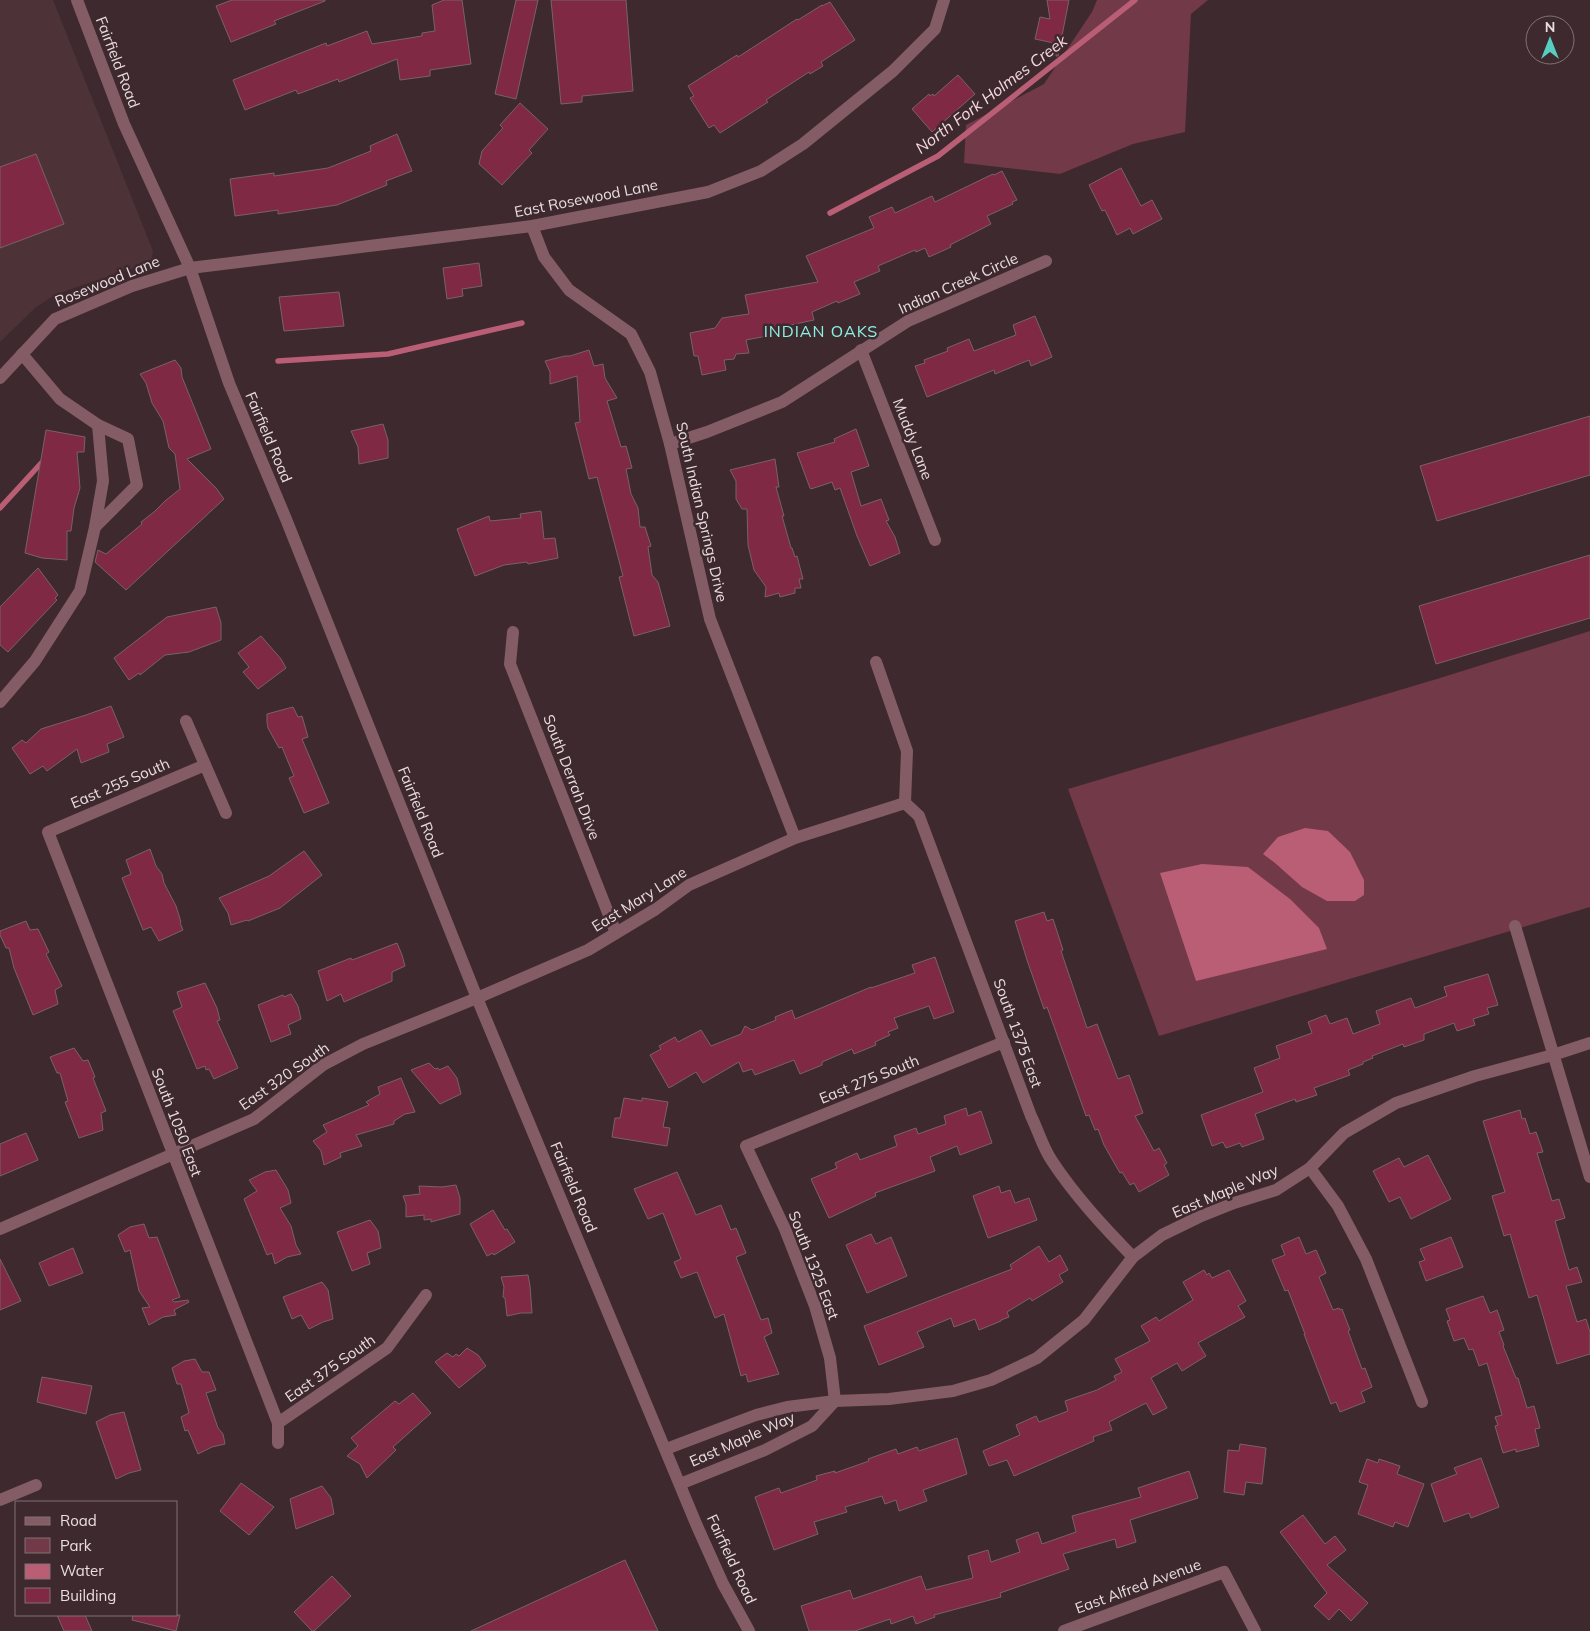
<svg xmlns="http://www.w3.org/2000/svg" width="1590" height="1631" viewBox="0 0 1590 1631" font-family="Mulish,sans-serif">
<rect width="100%" height="100%" fill="#3d292e"/>
<!-- built -->
<polygon fill="#4d3238" points="0,0 53,0 153,251 152,258 146,264 68,290 50,298 35,308 0,342"/>
<!-- green -->
<g fill="#723948">
<polygon points="1097,0 1208,0 1191,14 1185,132 1133,144 1060,174 964,163 966,125 1044,84 1092,12"/>
<polygon points="1590,631 1590,907 1159,1036 1068,789 1440,678"/>
</g>
<!-- water -->
<g fill="#ba5e76">
<polygon points="1305,828 1328,831 1350,852 1364,880 1364,895 1355,901 1327,901 1302,887 1275,863 1263,854 1278,837"/>
<polygon points="1202,864 1248,867 1290,899 1319,928 1327,949 1196,981 1160,873"/>
</g>
<g fill="none" stroke-linecap="round" stroke-linejoin="round">
<!-- stream -->
<g stroke="#ba5e76" stroke-width="5.5">
<polyline points="830,213 938,156 1135,0"/>
<polyline points="278,361 388,354 522,323"/>
<polyline points="0,508 45,459"/>
</g>
</g>
<!-- building -->
<g fill="#7f2944" stroke="#796267">
<polygon points="232,0 325,0 325,1 274,21 276,24 231,42 216,6"/>
<polygon points="444,0 462,0 471,64 430,70 430,76 400,80 397,59 339,82 338,79 298,94 296,90 245,110 233,80 326,43 327,46 367,31 372,44 422,36 422,33 435,31 432,5"/>
<polygon points="516,0 538,0 516,99 495,94"/>
<polygon points="551,0 626,0 633,91 582,96 582,102 561,104"/>
<polygon points="1047,0 1069,0 1058,56 1056,56 1054,43 1035,39 1040,17 1050,19"/>
<polygon points="830,2 855,40 821,62 823,66 810,74 809,72 766,100 768,102 720,133 714,125 709,128 690,98 694,96 688,86 737,55 738,57 797,19 798,20 822,5 822,6"/>
<polygon points="958,75 975,94 932,132 912,109 929,94 930,96 933,94 934,96"/>
<polygon points="520,103 548,129 529,150 532,153 502,185 479,164 482,151 503,128 500,125"/>
<polygon points="397,134 412,171 386,181 387,185 337,205 278,214 278,210 235,216 230,179 274,173 274,176 328,168 371,151 370,146"/>
<polygon points="36,154 64,224 0,248 0,167"/>
<polygon points="1121,168 1141,206 1152,200 1162,219 1133,234 1130,228 1117,235 1105,210 1102,211 1089,185"/>
<polygon points="1002,171 1017,200 1012,202 1013,204 987,216 991,224 950,245 951,247 929,257 925,248 916,252 915,250 878,266 880,271 854,282 860,294 838,303 837,301 812,312 814,320 786,326 782,329 783,333 746,340 749,353 736,354 734,359 724,360 726,370 702,375 698,356 694,356 690,333 715,328 722,318 749,314 745,295 818,282 806,256 874,228 869,217 892,207 895,213 932,196 935,202 993,174 994,175"/>
<polygon points="479,263 482,286 462,289 463,296 447,299 443,268"/>
<polygon points="339,292 344,326 284,331 279,297"/>
<polygon points="1035,316 1052,357 1031,366 1029,360 995,374 994,370 927,397 915,366 925,363 924,360 948,351 947,348 969,339 974,351 1016,335 1013,325"/>
<polygon points="589,350 594,366 603,364 605,378 617,398 607,401 621,447 626,446 632,468 626,469 631,494 638,508 640,527 645,527 651,546 648,547 652,575 658,582 670,626 634,636 619,577 623,576 597,477 589,479 575,423 580,422 577,376 550,384 550,372 545,361 565,356 570,356"/>
<polygon points="175,360 181,368 182,377 211,449 187,459 216,488 224,499 126,590 95,562 98,550 106,554 142,524 141,522 154,512 165,501 180,489 175,454 169,448 163,421 152,403 146,383 140,374"/>
<polygon points="1590,416 1590,475 1437,521 1420,466"/>
<polygon points="383,424 388,440 388,458 359,464 358,447 351,431"/>
<polygon points="856,429 869,466 851,472 861,506 881,499 889,520 886,521 895,537 900,553 870,566 857,536 840,488 835,490 832,482 811,489 810,488 797,453 835,442 834,439"/>
<polygon points="46,430 85,437 84,452 77,452 80,488 74,508 71,531 67,531 67,560 42,558 25,553"/>
<polygon points="775,459 779,487 776,487 784,516 782,516 791,548 792,548 795,557 797,556 803,579 799,579 801,588 795,588 795,593 780,597 779,593 765,597 766,587 754,570 748,545 747,509 742,509 736,499 736,481 730,470"/>
<polygon points="541,511 544,539 555,538 558,558 528,564 527,562 504,565 475,576 457,529 489,516 490,521 521,518 520,514"/>
<polygon points="1590,555 1590,618 1436,664 1419,606"/>
<polygon points="38,568 58,595 55,598 57,600 8,652 0,645 0,607"/>
<polygon points="216,607 221,623 221,640 189,652 165,655 140,675 139,673 129,680 114,658 167,617"/>
<polygon points="261,636 281,659 286,668 258,689 243,672 249,667 238,653"/>
<polygon points="111,706 124,737 107,744 109,752 81,763 77,749 47,771 43,766 30,774 12,748 22,740 26,743 41,729 86,715"/>
<polygon points="293,707 298,717 302,716 308,737 302,739 329,803 304,813 289,778 294,776 282,747 279,748 268,728 267,722 267,714"/>
<polygon points="150,849 156,866 162,874 164,883 176,906 181,922 180,923 183,930 159,941 151,927 143,930 122,878 131,874 126,860"/>
<polygon points="304,851 322,875 280,908 248,921 247,920 231,925 228,913 219,898 269,876"/>
<polygon points="1044,912 1047,921 1053,919 1063,950 1061,951 1087,1028 1097,1024 1118,1079 1129,1075 1143,1113 1135,1116 1154,1151 1159,1148 1167,1163 1164,1165 1169,1175 1139,1192 1134,1183 1130,1185 1122,1172 1120,1173 1104,1145 1098,1129 1095,1130 1089,1115 1086,1116 1047,1007 1044,1009 1027,960 1015,921"/>
<polygon points="26,921 30,930 38,929 49,952 46,954 62,986 55,990 58,1004 33,1015 14,968 9,948 6,948 0,935 0,931"/>
<polygon points="397,943 402,955 405,966 392,972 392,981 344,1002 341,994 327,1001 318,971 351,958 352,960"/>
<polygon points="935,957 954,1012 934,1019 929,1006 894,1018 898,1028 888,1032 890,1035 875,1042 876,1045 854,1054 852,1049 822,1062 822,1065 800,1074 794,1060 755,1075 752,1069 743,1072 739,1062 703,1083 696,1072 669,1088 650,1055 661,1049 659,1046 675,1037 678,1042 701,1030 711,1046 741,1034 745,1026 752,1030 776,1020 775,1017 792,1010 795,1019 871,987 871,988 915,973 912,965"/>
<polygon points="1488,974 1498,1005 1487,1008 1489,1014 1473,1019 1475,1025 1457,1031 1454,1023 1424,1034 1424,1040 1404,1047 1403,1044 1372,1056 1373,1058 1363,1062 1363,1064 1348,1070 1350,1075 1314,1088 1317,1095 1296,1102 1295,1099 1255,1114 1264,1139 1242,1147 1240,1143 1226,1148 1223,1142 1212,1146 1201,1115 1263,1092 1254,1068 1280,1058 1276,1046 1312,1033 1308,1022 1326,1015 1330,1024 1347,1018 1353,1034 1380,1024 1376,1011 1411,998 1415,1008 1447,996 1444,987"/>
<polygon points="205,983 217,1008 220,1020 217,1021 238,1068 214,1079 209,1069 206,1070 205,1066 197,1069 173,1011 182,1007 177,992"/>
<polygon points="291,994 298,1006 301,1019 288,1025 291,1034 271,1042 258,1005 283,995 284,997"/>
<polygon points="74,1048 83,1061 88,1060 95,1077 93,1078 106,1111 101,1113 103,1130 79,1138 65,1102 68,1101 60,1073 57,1073 50,1057"/>
<polygon points="429,1063 435,1069 438,1068 439,1070 448,1066 457,1078 461,1094 440,1104 411,1070"/>
<polygon points="401,1078 415,1112 405,1114 394,1121 394,1124 356,1135 362,1146 340,1153 341,1157 324,1165 321,1151 313,1141 327,1132 323,1125 369,1105 366,1102 380,1094 378,1087"/>
<polygon points="624,1098 642,1101 642,1098 668,1102 663,1127 670,1128 667,1146 612,1137 615,1118 620,1118"/>
<polygon points="966,1108 968,1116 981,1111 992,1143 960,1155 957,1146 930,1157 935,1171 875,1193 876,1196 829,1218 811,1179 837,1168 835,1163 857,1153 860,1160 897,1146 894,1136 916,1128 918,1134 946,1124 944,1116"/>
<polygon points="1520,1110 1522,1119 1525,1118 1530,1134 1536,1132 1543,1152 1537,1153 1552,1201 1559,1199 1565,1218 1555,1221 1569,1270 1577,1267 1582,1282 1566,1286 1577,1322 1586,1319 1590,1332 1590,1354 1557,1364 1537,1295 1529,1298 1510,1234 1504,1236 1492,1196 1505,1192 1483,1121"/>
<polygon points="26,1133 38,1160 0,1176 0,1144"/>
<polygon points="1428,1155 1451,1199 1411,1219 1400,1197 1389,1202 1373,1171 1399,1158 1404,1167"/>
<polygon points="276,1170 288,1190 291,1203 280,1208 291,1226 296,1245 301,1254 287,1257 275,1264 272,1253 267,1255 244,1199 257,1191 249,1180 265,1172"/>
<polygon points="677,1172 696,1215 721,1205 731,1230 736,1228 746,1253 736,1257 761,1320 768,1318 772,1333 764,1337 779,1374 748,1382 746,1374 741,1376 724,1314 715,1318 697,1272 681,1278 674,1262 681,1259 663,1213 648,1219 634,1189"/>
<polygon points="456,1185 460,1198 460,1214 431,1222 431,1219 424,1220 424,1215 406,1217 406,1204 403,1196 420,1194 419,1186 442,1187"/>
<polygon points="999,1186 1001,1193 1010,1190 1015,1203 1029,1198 1037,1220 988,1238 973,1196"/>
<polygon points="493,1210 505,1230 507,1229 515,1242 494,1255 493,1253 487,1256 470,1224"/>
<polygon points="370,1220 378,1231 381,1248 367,1253 370,1264 352,1271 337,1232"/>
<polygon points="144,1224 149,1238 157,1237 180,1297 172,1300 174,1302 188,1300 189,1302 174,1310 176,1315 163,1317 149,1325 142,1308 150,1307 139,1291 130,1250 125,1252 118,1235 130,1227"/>
<polygon points="871,1234 876,1244 891,1237 907,1276 867,1293 846,1245"/>
<polygon points="1299,1237 1306,1254 1316,1250 1326,1273 1319,1277 1333,1310 1339,1308 1340,1310 1342,1309 1350,1330 1348,1331 1362,1369 1365,1368 1372,1387 1361,1392 1365,1402 1340,1412 1336,1402 1331,1404 1304,1334 1305,1334 1288,1290 1285,1291 1272,1260 1285,1255 1281,1245"/>
<polygon points="1451,1237 1463,1267 1426,1281 1419,1262 1425,1260 1420,1249"/>
<polygon points="1039,1246 1049,1262 1060,1255 1068,1270 1059,1275 1063,1282 1032,1301 1030,1298 1007,1312 1009,1317 1001,1320 1001,1321 979,1330 975,1319 954,1327 951,1318 917,1332 924,1347 879,1365 864,1326 1012,1269 1010,1265"/>
<polygon points="73,1248 83,1273 49,1286 39,1263"/>
<polygon points="0,1259 21,1301 0,1310"/>
<polygon points="1204,1270 1207,1275 1209,1273 1212,1278 1229,1270 1246,1301 1238,1306 1245,1317 1198,1343 1206,1356 1182,1371 1177,1363 1151,1378 1167,1408 1153,1415 1146,1403 1109,1422 1112,1430 1093,1437 1094,1441 1014,1476 1007,1460 989,1466 983,1451 1020,1435 1016,1425 1036,1416 1039,1422 1068,1411 1065,1401 1097,1390 1116,1380 1114,1376 1122,1372 1115,1359 1150,1341 1141,1326 1156,1317 1159,1321 1193,1300 1183,1282"/>
<polygon points="528,1275 530,1286 532,1313 521,1313 507,1316 505,1298 503,1297 504,1287 501,1277"/>
<polygon points="322,1282 328,1290 333,1319 323,1322 309,1329 301,1315 292,1319 283,1297"/>
<polygon points="1483,1296 1490,1313 1497,1310 1504,1330 1499,1332 1504,1345 1503,1346 1516,1378 1518,1378 1527,1408 1534,1406 1540,1428 1535,1429 1539,1446 1516,1452 1516,1449 1503,1453 1495,1426 1498,1425 1495,1417 1502,1415 1487,1363 1479,1366 1473,1349 1469,1350 1464,1338 1454,1341 1447,1321 1450,1320 1446,1309"/>
<polygon points="467,1348 478,1355 486,1366 459,1388 435,1362 447,1353 453,1357 456,1354 459,1356"/>
<polygon points="195,1359 202,1372 209,1372 216,1390 206,1393 218,1428 223,1434 225,1444 212,1447 198,1454 188,1430 185,1431 181,1417 189,1413 181,1384 177,1384 172,1368 184,1361"/>
<polygon points="42,1377 92,1386 86,1414 37,1402"/>
<polygon points="413,1393 431,1413 393,1447 396,1450 367,1478 360,1464 347,1456 358,1446 351,1438 395,1401 399,1404"/>
<polygon points="124,1412 141,1470 129,1473 116,1479 96,1422 110,1415"/>
<polygon points="957,1438 967,1474 923,1490 927,1501 899,1511 896,1500 885,1504 882,1496 845,1507 847,1512 814,1522 818,1534 774,1550 755,1497 779,1488 781,1493 817,1480 816,1476 835,1471 835,1473 869,1461 868,1459 896,1449 898,1454 917,1447 919,1451"/>
<polygon points="1240,1444 1266,1448 1262,1484 1246,1482 1244,1495 1224,1492 1228,1450 1239,1451"/>
<polygon points="1481,1458 1499,1507 1471,1518 1469,1513 1444,1522 1431,1484 1457,1474 1454,1468"/>
<polygon points="1367,1459 1378,1463 1379,1459 1400,1466 1397,1474 1424,1484 1408,1527 1395,1522 1393,1527 1358,1514 1368,1485 1359,1482"/>
<polygon points="1189,1471 1198,1498 1130,1520 1136,1542 1117,1548 1115,1539 1063,1554 1069,1569 1000,1593 1001,1597 934,1615 935,1617 916,1624 913,1616 891,1624 890,1619 855,1631 809,1631 801,1606 850,1590 853,1599 921,1576 926,1590 973,1578 968,1556 988,1550 991,1562 1020,1552 1016,1540 1038,1532 1042,1544 1076,1532 1072,1516 1141,1497 1138,1488"/>
<polygon points="241,1483 274,1507 249,1535 220,1511"/>
<polygon points="322,1486 331,1498 334,1514 296,1529 290,1499"/>
<polygon points="1303,1515 1325,1544 1335,1536 1346,1550 1327,1565 1368,1603 1351,1621 1339,1609 1329,1620 1314,1606 1327,1593 1280,1532"/>
<polygon points="625,1560 658,1631 471,1631"/>
<polygon points="332,1576 351,1596 314,1631 312,1631 294,1612"/>
<polygon points="57,1615 85,1615 92,1631 64,1631"/>
<polygon points="133,1615 180,1615 176,1631 132,1620"/>
</g>
<g fill="none" stroke-linecap="round" stroke-linejoin="round">
<!-- minor -->
<g stroke="#845c65" stroke-width="12">
<polyline points="77,0 124,124 190,268 229,383 286,519 477,998 697,1526 723,1584 749,1631"/>
<polyline points="532,226 544,257 569,290 631,334 650,372 670,444 710,619 795,838"/>
<polyline points="861,350 935,540"/>
<polyline points="22,354 60,399 98,425 128,439 137,485 95,527"/>
<polyline points="0,378 55,319 132,286 190,268 532,226 708,192 761,171 803,144 893,71 935,29 944,0"/>
<polyline points="670,444 707,432 782,402 908,321 1046,261"/>
<polyline points="513,632 510,664 616,933"/>
<polyline points="876,662 907,751 905,803"/>
<polyline points="0,702 35,661 80,591 95,527 103,481 98,425"/>
<polyline points="186,721 226,813"/>
<polyline points="205,765 48,832 278,1423 278,1443"/>
<path d="M905,803l14,13 112,300c7,14 12,32 21,45 23,35 52,66 81,96"/>
<polyline points="1515,926 1590,1177"/>
<polyline points="1310,1168 1338,1206 1366,1259 1422,1402"/>
<polyline points="0,1229 254,1119 323,1065 363,1044 477,998 588,950 656,909 689,885 795,838 905,803"/>
<polyline points="835,1401 830,1358 815,1306 785,1229 746,1146 1004,1042"/>
<polyline points="278,1423 387,1348 426,1295"/>
<polyline points="666,1449 756,1415 787,1407 835,1401 889,1399 953,1391 991,1380 1037,1358 1084,1320 1133,1257 1162,1235 1199,1217 1234,1203 1276,1190 1310,1168 1344,1133 1396,1103 1475,1076 1553,1055 1590,1043"/>
<polyline points="680,1484 765,1450 812,1426 835,1401"/>
<polyline points="0,1500 36,1485"/>
<polyline points="1064,1631 1224,1572 1255,1631"/>
</g>
</g>
<g text-anchor="middle" dominant-baseline="central" stroke-width="5" stroke-linejoin="round" paint-order="stroke">
<!-- street labels -->
<g font-size="15" fill="#eadddf" stroke="#3d292e">
<text transform="translate(118 62) rotate(69)">Fairfield Road</text>
<text transform="translate(586 198) rotate(-11)">East Rosewood Lane</text>
<text transform="translate(107 281) rotate(-22)">Rosewood Lane</text>
<text transform="translate(958 283) rotate(-24)">Indian Creek Circle</text>
<text transform="translate(269 437) rotate(67)">Fairfield Road</text>
<text transform="translate(913 439) rotate(69)">Muddy Lane</text>
<text transform="translate(702 512) rotate(77)">South Indian Springs Drive</text>
<text transform="translate(572 777) rotate(69)">South Derrah Drive</text>
<text transform="translate(120 783) rotate(-23)">East 255 South</text>
<text transform="translate(421 812) rotate(68)">Fairfield Road</text>
<text transform="translate(639 899) rotate(-32)">East Mary Lane</text>
<text transform="translate(1018 1033) rotate(70)">South 1375 East</text>
<text transform="translate(284 1076) rotate(-35)">East 320 South</text>
<text transform="translate(869 1079) rotate(-22)">East 275 South</text>
<text transform="translate(177 1122) rotate(69)">South 1050 East</text>
<text transform="translate(574 1187) rotate(67)">Fairfield Road</text>
<text transform="translate(1225 1191) rotate(-23)">East Maple Way</text>
<text transform="translate(814 1265) rotate(69)">South 1325 East</text>
<text transform="translate(330 1368) rotate(-35)">East 375 South</text>
<text transform="translate(742 1439) rotate(-24)">East Maple Way</text>
<text transform="translate(732 1559) rotate(65)">Fairfield Road</text>
<text transform="translate(1138 1586) rotate(-20)">East Alfred Avenue</text>
</g>
<!-- water labels -->
<g font-size="16" font-style="italic" fill="#f5dadf" stroke="#3d292e">
<text transform="translate(991 94) rotate(-37)">North Fork Holmes Creek</text>
</g>
<!-- neighbourhood labels -->
<g font-size="16" letter-spacing="1" fill="#8af3e5" stroke="#3d292e">
<text x="821" y="331">INDIAN OAKS</text>
</g>
</g>
<!-- legend -->
<rect x="15" y="1501" width="162" height="115" fill="#3d292e" stroke="#827175"/>
<rect x="25" y="1517" width="25" height="8" fill="#845c65" stroke="#827175"/>
<text x="60" y="1526" font-size="15" fill="#eadddf">Road</text>
<rect x="25" y="1538" width="25" height="15" fill="#723948" stroke="#827175"/>
<text x="60" y="1551" font-size="15" fill="#eadddf">Park</text>
<rect x="25" y="1564" width="25" height="15" fill="#ba5e76" stroke="#827175"/>
<text x="60" y="1576" font-size="15" fill="#eadddf">Water</text>
<rect x="25" y="1588" width="25" height="15" fill="#7f2944" stroke="#827175"/>
<text x="60" y="1601" font-size="15" fill="#eadddf">Building</text>
<!-- north arrow -->
<g transform="translate(1550 40)"><circle r="24" fill="#3d292e" stroke="#827175"/>
<path d="M0-4L9 19L0 12L-9 19Z" fill="#58cec0"/>
<text y="-8" font-size="14" font-weight="bold" text-anchor="middle" fill="#eadddf">N</text>
</g>
</svg>
